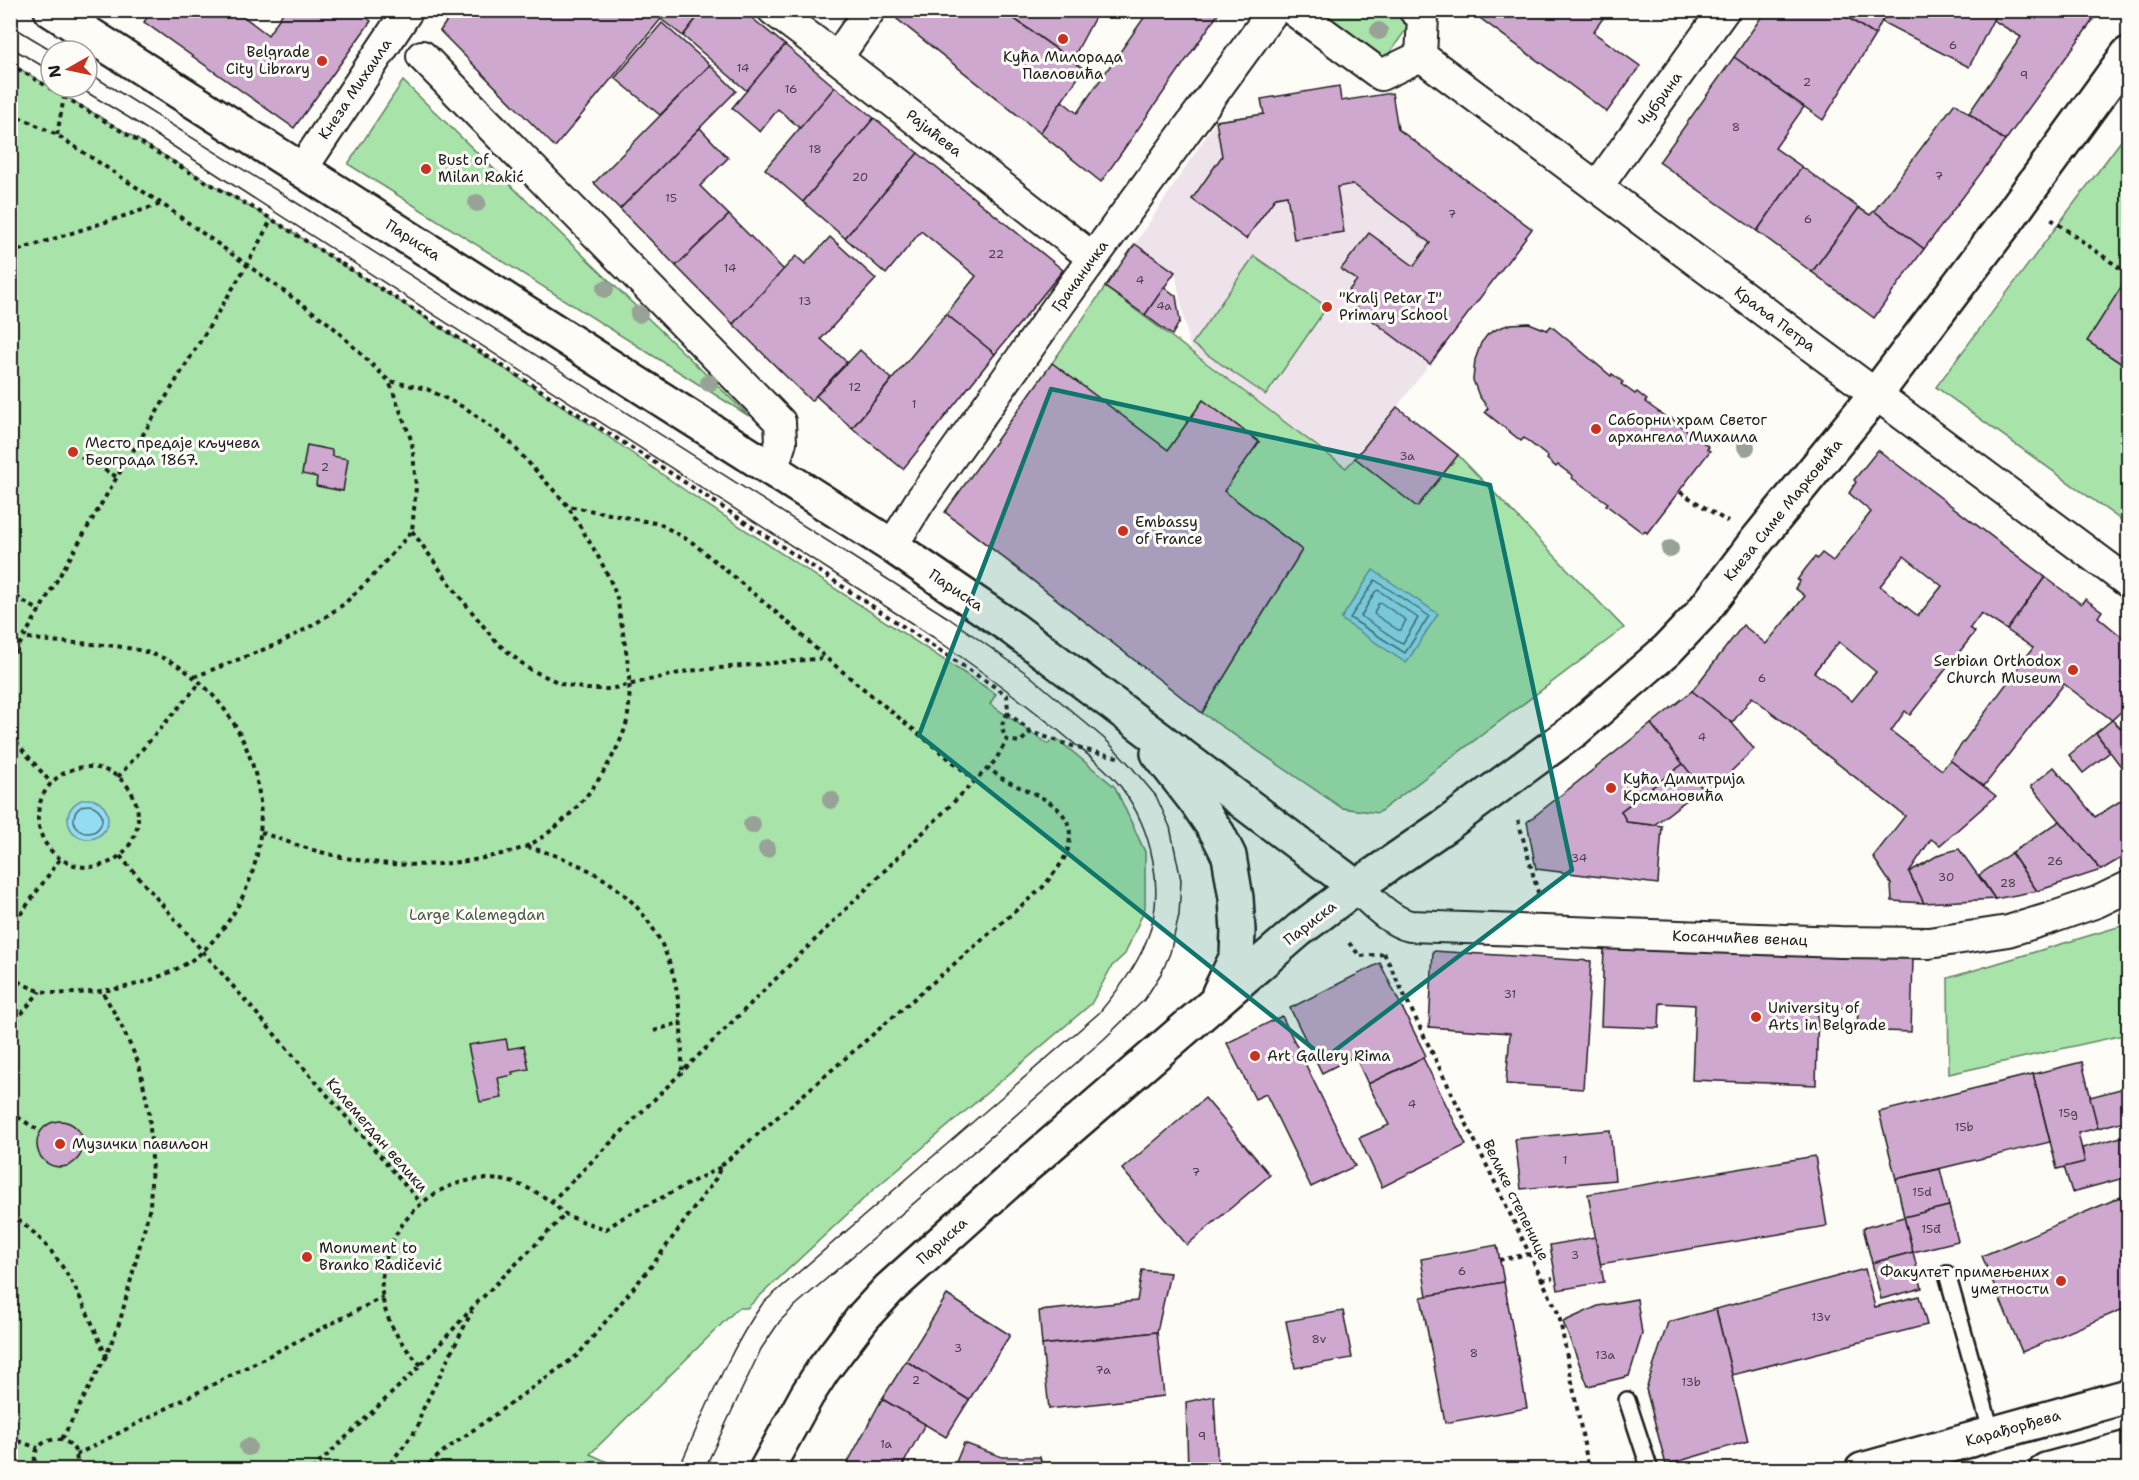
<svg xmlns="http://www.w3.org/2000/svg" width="2139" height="1480" viewBox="0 0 2139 1480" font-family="'Shantell Sans',sans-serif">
<rect width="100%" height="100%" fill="#fdfcf7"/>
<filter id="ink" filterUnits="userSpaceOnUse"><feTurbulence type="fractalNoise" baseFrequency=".0167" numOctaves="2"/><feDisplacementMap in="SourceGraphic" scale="12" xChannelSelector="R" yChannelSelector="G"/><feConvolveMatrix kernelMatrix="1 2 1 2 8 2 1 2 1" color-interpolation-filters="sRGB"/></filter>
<g filter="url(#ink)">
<!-- built -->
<polygon fill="#efe3eb" points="1339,86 1341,101 1398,129 1532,229 1397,407 1347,468 1190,349 1175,272 1135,244 1216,121 1264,114 1261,99"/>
<!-- green -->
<g fill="#a8e4aa" stroke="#628063" stroke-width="1.5">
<polygon points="1311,11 1391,11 1410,24 1383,62"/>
<polygon points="10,63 292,232 590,424 689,493 996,694 990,704 1048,744 1056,738 1115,787 1145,852 1145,908 1125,954 1112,966 1091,1004 872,1191 747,1308 738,1308 590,1454 623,1469 11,1469"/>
<polygon points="403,81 749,416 348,164"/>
<polygon points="2127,133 2128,134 2128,525 1936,387"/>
<polygon points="1254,256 1327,307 1266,395 1192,344"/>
<polygon points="1105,287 1346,468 1355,458 1417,506 1458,455 1624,628 1378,813 1342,808 1202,713 1302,550 1224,491 1259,442 1203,400 1168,450 1052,363"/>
<polygon points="2128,924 2128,1034 1949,1074 1948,978"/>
</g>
<!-- water -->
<g fill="#93ddf4" stroke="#63909e" stroke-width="1.5">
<polygon points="1373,570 1438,614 1406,663 1341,619"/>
<circle cx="88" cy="819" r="20"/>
</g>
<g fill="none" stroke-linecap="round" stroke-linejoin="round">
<!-- shore -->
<g stroke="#4c6972" stroke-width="1.5">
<polygon points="1375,580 1429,616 1405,653 1350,618"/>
<polygon points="1378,590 1418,618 1403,643 1400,642 1361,616 1375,592"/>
<polygon points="1381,603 1406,620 1401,630 1398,630 1374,614 1378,604"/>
<circle cx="88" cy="819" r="14"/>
</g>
</g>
<!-- building -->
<g fill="#cfa8d0" stroke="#1c1c1c" stroke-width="1.5" fill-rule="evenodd">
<polygon points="152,10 235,10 268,35 285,10 358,10 371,21 294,128 144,22"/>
<polygon points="454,10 649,10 661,19 555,147 440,31"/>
<polygon points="649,10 703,10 683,36"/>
<polygon points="703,10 742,10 785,45 747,91 683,36"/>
<polygon points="903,10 1002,10 1084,69 1040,133 897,19"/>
<polygon points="1002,10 1086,10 1095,17 1072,60"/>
<polygon points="1140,10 1221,10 1101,182 1040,133 1062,101 1077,113 1146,15"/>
<polygon points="1469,10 1609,10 1593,32 1640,66 1607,112"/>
<polygon points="1766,10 1836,10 1875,35 1823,120 1734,57"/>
<polygon points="1836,10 1887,10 1875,35"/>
<polygon points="1887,10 1998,10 1969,67 1882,22"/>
<polygon points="1998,10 2074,10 2093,20 2005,141 1969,113 2021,37 1993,20"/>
<polygon points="662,23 710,65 660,115 615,78"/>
<polygon points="785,45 835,87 801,129 778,109 760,132 732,108"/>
<polygon points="1734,57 1804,107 1775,148 1802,167 1757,231 1659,162"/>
<polygon points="710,65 736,91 620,209 594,183"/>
<polygon points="1339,86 1341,101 1392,93 1398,129 1532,229 1430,364 1343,298 1357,280 1341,269 1369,233 1414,266 1430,243 1353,184 1337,187 1344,232 1294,239 1287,195 1276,197 1246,239 1192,199 1222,156 1216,121 1264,114 1261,99"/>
<polygon points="835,87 874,118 803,202 765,169"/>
<polygon points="1955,103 2005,141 1924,249 1874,211"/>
<polygon points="874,118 918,153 845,238 803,202"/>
<polygon points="700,128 728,158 700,186 729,215 676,266 620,209"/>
<polygon points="918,153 1063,270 995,354 946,314 976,276 921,231 886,274 845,238"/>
<polygon points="1802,167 1859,208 1812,272 1757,231"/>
<polygon points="1859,208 1870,215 1874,211 1924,249 1874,318 1812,272"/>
<polygon points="729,215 784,270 733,324 676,266"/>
<polygon points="830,237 876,279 821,339 847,362 811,401 733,324 796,256 805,264"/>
<polygon points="1135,244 1175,272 1145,315 1105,287"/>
<polygon points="2128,276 2128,368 2087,341"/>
<polygon points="1164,287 1176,296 1180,321 1172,335 1145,315"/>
<polygon points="946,314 995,354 903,469 852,428"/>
<polygon points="1529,323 1547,330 1551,326 1611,376 1612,374 1623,382 1621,384 1635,394 1637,392 1647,400 1645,402 1670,420 1671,418 1709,447 1707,449 1710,451 1647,533 1645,531 1643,533 1606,505 1608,503 1572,478 1573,476 1558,465 1556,467 1547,459 1548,457 1524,438 1521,441 1485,412 1488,408 1479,396 1473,380 1475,360 1481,343 1488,334 1499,328 1511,324"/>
<polygon points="860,350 892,379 852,428 816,396"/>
<polygon points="1052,363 1168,450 1203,400 1259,442 1224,491 1302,550 1202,713 945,512"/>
<polygon points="1397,407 1458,455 1417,507 1355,458"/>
<polygon points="307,445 332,450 332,456 348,459 343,491 316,486 317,477 302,474"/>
<path d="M1878,450l167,127 -38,53 -26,-17 -11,15 5,4 -65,83 -5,-4 -14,20 51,39 8,-10 46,36 -56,49 -9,-6 -22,33 15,31 -32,-2 -1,-17 -18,-27 32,-41 -153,-119 -20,26 -40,-32 51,-66 23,19 39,-48 -10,-8 5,-7 -3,-1 9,-12 9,-11 2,2 5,-6 11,8 38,-49 -22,-19 7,-11 -2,-2zM1904,556l38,30 -24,30 -38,-30zM1839,642l37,30 -24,29 -38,-29z"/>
<polygon points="2045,577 2081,604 2085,599 2102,611 2098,617 2128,642 2128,705 2112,720 2064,684 1984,786 1950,760 2033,648 2007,630"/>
<polygon points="1692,691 1732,723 1754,749 1707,795 1651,724"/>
<polygon points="2112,720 2128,735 2128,776 2096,733"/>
<polygon points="1651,724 1683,764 1621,811 1627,822 1662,826 1658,884 1536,869 1527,822"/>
<polygon points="2096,733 2110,752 2083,773 2069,755"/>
<polygon points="1683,764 1702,788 1654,825 1627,822 1621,811"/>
<polygon points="2054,767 2095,817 2128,796 2128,854 2101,870 2031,786"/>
<polygon points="2060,821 2101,870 2037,891 2011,853"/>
<polygon points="1959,849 1995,899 1924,903 1909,872 1940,854"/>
<polygon points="2011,853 2037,891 1995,899 1979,875"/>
<polygon points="1604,948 1913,958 1911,1032 1857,1030 1858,1008 1818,1007 1816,1085 1692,1080 1695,1005 1660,1003 1659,1028 1601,1026"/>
<polygon points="1433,951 1591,961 1583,1089 1506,1084 1510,1033 1429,1027"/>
<polygon points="1380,963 1426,1056 1368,1084 1355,1056 1322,1073 1290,1008"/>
<polygon points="1282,1016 1355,1166 1311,1187 1266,1094 1255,1099 1227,1043"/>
<polygon points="506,1039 508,1049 524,1046 529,1069 512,1072 513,1075 498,1078 502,1098 480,1102 468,1045"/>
<polygon points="1423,1058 1466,1145 1382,1187 1359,1138 1389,1125 1368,1084"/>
<polygon points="2082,1062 2098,1128 2078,1133 2085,1162 2057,1169 2033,1074"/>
<polygon points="2033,1074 2050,1142 1896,1179 1879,1112"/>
<polygon points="2128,1087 2128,1120 2098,1128 2090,1097"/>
<polygon points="1205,1098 1270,1175 1187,1245 1122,1169"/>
<circle cx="60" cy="1144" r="23"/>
<polygon points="1610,1130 1615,1180 1521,1189 1515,1139"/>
<polygon points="2128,1135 2128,1177 2072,1192 2064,1167 2085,1162 2082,1148"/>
<polygon points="1815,1156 1827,1226 1600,1264 1588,1194"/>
<polygon points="1940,1169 1949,1206 1904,1217 1896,1179"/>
<polygon points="2128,1194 2128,1307 2022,1352 1982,1256"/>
<polygon points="1949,1206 1958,1241 1913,1252 1904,1217"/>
<polygon points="1904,1217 1913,1252 1872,1263 1863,1228"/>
<polygon points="1595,1237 1604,1282 1558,1290 1550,1245"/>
<polygon points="1497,1245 1504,1282 1427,1296 1421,1259"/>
<polygon points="1913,1252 1922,1288 1881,1299 1872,1263"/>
<polygon points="1865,1269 1875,1307 1919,1296 1927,1325 1732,1375 1716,1309"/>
<polygon points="1142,1270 1170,1273 1157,1332 1042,1345 1039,1311 1137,1301"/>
<polygon points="1504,1282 1527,1408 1445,1423 1421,1297"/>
<polygon points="947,1295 1010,1335 969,1400 906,1361"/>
<polygon points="1637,1299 1642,1334 1629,1376 1588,1386 1563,1322 1598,1306"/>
<polygon points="1716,1309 1748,1441 1666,1465 1646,1389 1668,1322"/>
<polygon points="1343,1311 1352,1358 1295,1368 1286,1321"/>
<polygon points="1157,1332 1164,1396 1049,1409 1042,1345"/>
<polygon points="906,1361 969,1400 946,1437 882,1399"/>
<polygon points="1214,1396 1218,1470 1188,1470 1186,1402"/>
<polygon points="882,1399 925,1424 900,1470 857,1470 847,1464"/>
<polygon points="964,1443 1002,1457 1040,1457 1043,1470 959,1470 954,1467"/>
<polygon points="942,1463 954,1467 959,1470 940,1470"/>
</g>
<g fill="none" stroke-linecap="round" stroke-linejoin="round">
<defs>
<g id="lane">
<polyline points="1947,1274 1992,1434"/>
<polyline points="1627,1400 1650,1470"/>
</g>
<g id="street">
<polyline points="773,10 837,58 1093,258"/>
<polyline points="1293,10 1381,75 1421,56"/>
<polyline points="1414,10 1423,17 1421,56"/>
<polyline points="422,56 780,422 781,442 772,471"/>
<polyline points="1421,56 2128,582"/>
<polyline points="837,58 870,10"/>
<polyline points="302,169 408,10"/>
<polyline points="1597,187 1724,10"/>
<polyline points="892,546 920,501 1061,302 1274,10"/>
<path d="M1356,887c16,14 33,34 54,39l430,16 89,1 79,-12 43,-13 46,-16 31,-15"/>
</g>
<g id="secondary">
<polyline points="51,10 892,546 1012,628 1356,887"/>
<polyline points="1158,753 1197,803 1218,834 1229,856 1236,898 1238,931 1237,956 1219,993"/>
<polyline points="766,1470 807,1395 823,1370 864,1316 889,1289 1018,1173 1299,930 1356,887 1446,825 1575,730 1667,650 1701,614 1754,544 1876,394 2003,226 2128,54"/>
<polyline points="1862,1470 2128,1396"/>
<polyline points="2046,1470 2128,1448"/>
</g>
</defs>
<!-- lane casing -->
<use href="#lane" stroke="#1c1c1c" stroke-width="20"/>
<!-- street casing -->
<use href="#street" stroke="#1c1c1c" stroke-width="34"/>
<!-- secondary casing -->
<use href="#secondary" stroke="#1c1c1c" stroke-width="38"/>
<!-- path -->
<g stroke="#1c1c1c" stroke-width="4" stroke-dasharray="4.5 4.5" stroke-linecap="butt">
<polyline points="10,64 198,177 257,210 660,466 1007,695 1008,713 1031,732 1081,749 1122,758"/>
<polyline points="10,115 24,119 57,135 162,204 331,325 389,381 427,389 467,409 507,439 568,506 660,524 693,543 790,624 826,658 975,780"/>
<polyline points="57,135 64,97"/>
<polyline points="2051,219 2128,274"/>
<polyline points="10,253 161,204"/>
<polyline points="73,452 117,477"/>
<polyline points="1680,492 1728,522"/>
<polyline points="412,531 459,596 497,643 529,669 562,684 587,689 610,689 688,671 826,658"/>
<polyline points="10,590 21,600 40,611"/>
<polyline points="10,661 117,477 247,265 271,220"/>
<polyline points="194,677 280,643 315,624 344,604 370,579 412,531 416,487 412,442 389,381"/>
<path d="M1008,713c-7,10 -8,15 -1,27l13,2 11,-10"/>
<polyline points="10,735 51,783"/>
<circle cx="88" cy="817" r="50"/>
<polyline points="118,777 200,683"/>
<polyline points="1518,820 1539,896"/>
<path d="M261,832c73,29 140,41 218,27 17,-4 37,-7 52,-15 30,-17 56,-45 73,-73 9,-15 19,-33 23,-50 6,-33 0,-67 -6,-99 -2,-9 -2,-19 -5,-27 -11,-31 -31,-60 -48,-88"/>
<path d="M527,847c73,18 130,58 148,135 6,29 7,59 7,88"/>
<polyline points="120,856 421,1203"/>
<polyline points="10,929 60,859"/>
<polyline points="1349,943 1360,956 1386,954"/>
<polyline points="1384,953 1559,1315 1589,1470"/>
<path d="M10,978c10,4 20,10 30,13 20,4 47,2 68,-1 28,-3 75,-19 95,-39 64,-62 76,-154 30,-229 -16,-26 -42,-52 -70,-64 -45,-19 -92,-11 -139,-21"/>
<polyline points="10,1028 40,991"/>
<polyline points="654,1031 681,1022"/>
<polyline points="10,1112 41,1132"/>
<polyline points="551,1202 995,761 1007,740"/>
<path d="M10,1215c51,30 74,89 96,141"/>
<polyline points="1499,1260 1529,1254"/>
<polyline points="1542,1280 1553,1278"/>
<path d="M421,1365c-22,-22 -42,-52 -39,-85 4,-53 49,-101 104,-101 24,0 44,8 64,22 6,4 11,11 17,14 12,6 26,10 39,14l18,-12 97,-50"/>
<polyline points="10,1438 38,1448"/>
<polyline points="62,1439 106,1356 120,1321 150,1207 152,1159 149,1112 139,1064 120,1023 102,991"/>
<polyline points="76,1455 383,1297"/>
<path d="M37,1470c-15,-39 51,-42 38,0"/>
<polyline points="312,1470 421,1365 474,1306 565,1215"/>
<polyline points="385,1470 413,1434 419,1424 421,1413 472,1311"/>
<path d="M422,1470l22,-19 134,-96 76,-92 62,-85 5,-12 322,-279c9,-12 24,-27 26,-43 8,-39 -36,-49 -62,-63 -7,-3 -13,-9 -19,-13"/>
</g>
<!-- lane -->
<use href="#lane" stroke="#fdfcf7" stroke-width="15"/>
<!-- street -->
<use href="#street" stroke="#fdfcf7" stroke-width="30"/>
<!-- secondary -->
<use href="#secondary" stroke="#fdfcf7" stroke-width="33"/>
<!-- tram -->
<g stroke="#1c1c1c" stroke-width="1.5">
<polyline points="10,25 53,51"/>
<polyline points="10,47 51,71"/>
<polyline points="87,72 308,210 947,617 1029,675 1107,741 1129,764 1156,796 1170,827 1181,880 1179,915 1170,953 1162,972 1145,999 1104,1039 796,1305 780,1321 761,1349 704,1470"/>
<path d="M78,87l53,32 802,518c48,34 93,66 138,104 17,14 36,28 50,46 31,42 46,105 25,155 -11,27 -29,49 -47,71l-336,290c-35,48 -60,113 -85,167"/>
</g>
</g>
<!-- trees -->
<g fill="#98a296">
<circle cx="1379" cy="31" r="9"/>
<circle cx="477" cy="203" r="9"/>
<circle cx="605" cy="289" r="9"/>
<circle cx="639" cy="314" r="9"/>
<circle cx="709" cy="383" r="9"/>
<circle cx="1746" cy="447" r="9"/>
<circle cx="1670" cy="549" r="9"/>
<circle cx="831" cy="800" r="9"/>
<circle cx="752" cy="825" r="9"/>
<circle cx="767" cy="849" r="9"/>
<circle cx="248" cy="1447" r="9"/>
</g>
</g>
<!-- marked area -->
<path fill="#0f766e" fill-opacity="0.2" stroke="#0f766e" stroke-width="4.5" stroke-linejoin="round" d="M1051,389l439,96 82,385 -247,188 -406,-323z"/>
<!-- markers -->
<g fill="#c8321e" stroke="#fdfcf7" stroke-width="2">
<circle cx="1063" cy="39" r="6"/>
<circle cx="322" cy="61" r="6"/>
<circle cx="426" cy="169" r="6"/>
<circle cx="1327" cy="307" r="6"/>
<circle cx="1596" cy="429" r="6"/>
<circle cx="73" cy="452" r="6"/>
<circle cx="1123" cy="531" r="6"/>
<circle cx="2073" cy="670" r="6"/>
<circle cx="1611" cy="788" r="6"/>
<circle cx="1756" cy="1017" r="6"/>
<circle cx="1255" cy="1056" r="6"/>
<circle cx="60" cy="1144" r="6"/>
<circle cx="307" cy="1257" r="6"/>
<circle cx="2061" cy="1281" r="6"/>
</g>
<g text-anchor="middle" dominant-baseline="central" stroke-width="6" stroke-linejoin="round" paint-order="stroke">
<!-- number labels -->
<g font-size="12" fill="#493f49">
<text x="1953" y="45">6</text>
<text x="743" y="68">14</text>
<text x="2024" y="75">9</text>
<text x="1807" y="82">2</text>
<text x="791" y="89">16</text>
<text x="1736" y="127">8</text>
<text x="815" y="149">18</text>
<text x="1939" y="176">7</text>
<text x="860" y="177">20</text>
<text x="671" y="198">15</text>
<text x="1452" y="214">7</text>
<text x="1808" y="219">6</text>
<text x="996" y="254">22</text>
<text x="730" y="268">14</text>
<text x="1140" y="280">4</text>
<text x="805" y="301">13</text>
<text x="1164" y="306">4a</text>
<text x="855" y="387">12</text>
<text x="914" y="404">1</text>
<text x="1407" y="456">3a</text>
<text x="325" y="467">2</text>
<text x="1762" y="678">6</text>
<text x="1702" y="737">4</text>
<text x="1579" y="858">34</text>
<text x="2055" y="861">26</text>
<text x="1946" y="877">30</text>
<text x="2008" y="883">28</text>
<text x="1510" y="994">31</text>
<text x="1412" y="1104">4</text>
<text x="2068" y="1113">15g</text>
<text x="1964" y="1127">15b</text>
<text x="1565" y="1160">1</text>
<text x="1196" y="1172">7</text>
<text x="1922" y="1192">15d</text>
<text x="1931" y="1229">15đ</text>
<text x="1575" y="1255">3</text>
<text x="1462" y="1271">6</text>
<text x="1821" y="1317">13v</text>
<text x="1319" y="1339">8v</text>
<text x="958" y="1348">3</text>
<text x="1474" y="1353">8</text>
<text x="1605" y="1355">13a</text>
<text x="1103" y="1370">7a</text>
<text x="916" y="1380">2</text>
<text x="1691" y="1382">13b</text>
<text x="1202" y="1436">9</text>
<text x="886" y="1444">1a</text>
</g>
<!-- poi labels -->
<g font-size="15" fill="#1c1c1c" stroke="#fdfcf7" text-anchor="start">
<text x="310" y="52" text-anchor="end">Belgrade<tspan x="310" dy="17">City Library</tspan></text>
<text x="1063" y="57" text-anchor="middle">Кућа Милорада<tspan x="1063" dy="17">Павловића</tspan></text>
<text x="438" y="160">Bust of<tspan x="438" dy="17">Milan Rakić</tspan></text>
<text x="1339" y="298">"Kralj Petar I"<tspan x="1339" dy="17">Primary School</tspan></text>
<text x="1608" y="420">Саборни храм Светог<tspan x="1608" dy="17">архангела Михаила</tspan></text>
<text x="85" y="443">Место предаје кључева<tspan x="85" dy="17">Београда 1867.</tspan></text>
<text x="1135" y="522">Embassy<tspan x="1135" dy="17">of France</tspan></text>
<text x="2061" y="661" text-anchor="end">Serbian Orthodox<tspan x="2061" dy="17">Church Museum</tspan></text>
<text x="1623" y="779">Кућа Димитрија<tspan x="1623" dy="17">Крсмановића</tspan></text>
<text x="1768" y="1008">University of<tspan x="1768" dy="17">Arts in Belgrade</tspan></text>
<text x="1267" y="1056">Art Gallery Rima</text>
<text x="72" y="1144">Музички павиљон</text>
<text x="319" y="1248">Monument to<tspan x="319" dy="17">Branko Radičević</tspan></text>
<text x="2049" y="1272" text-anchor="end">Факултет примењених<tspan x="2049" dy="17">уметности</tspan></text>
</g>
<!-- street labels -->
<g font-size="15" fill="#1c1c1c" stroke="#fdfcf7">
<text transform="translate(355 89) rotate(-56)">Кнеза Михаила</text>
<text transform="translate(1660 99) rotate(-54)">Чубрина</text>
<text transform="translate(934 133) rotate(38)">Рајићева</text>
<text transform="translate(413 240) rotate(33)">Париска</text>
<text transform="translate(1080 276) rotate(-54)">Грачаничка</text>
<text transform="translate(1775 319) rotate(37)">Краља Петра</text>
<text transform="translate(1783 510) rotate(-51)">Кнеза Симе Марковића</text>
<text transform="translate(956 590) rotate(34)">Париска</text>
<text transform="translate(1310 923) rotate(-38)">Париска</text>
<text transform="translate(1740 938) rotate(2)">Косанчићев венац</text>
<text transform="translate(377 1135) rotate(49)">Калемегдан велики</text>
<text transform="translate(1516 1200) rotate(64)">Велике степенице</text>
<text transform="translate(942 1241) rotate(-42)">Париска</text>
<text transform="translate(2013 1428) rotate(-16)">Карађорђева</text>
</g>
<!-- park labels -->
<g font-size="15" fill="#465847" stroke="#fdfcf7">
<text x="477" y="915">Large Kalemegdan</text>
</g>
</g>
<!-- margin -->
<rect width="2139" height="1480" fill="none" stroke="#fdfcf7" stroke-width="36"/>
<rect x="18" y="18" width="2103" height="1444" fill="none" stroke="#1c1c1c" stroke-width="2" filter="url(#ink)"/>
<!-- north arrow -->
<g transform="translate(69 69) rotate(261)"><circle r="28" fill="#fdfcf7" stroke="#a3a29f" stroke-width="1.5"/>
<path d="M0-4.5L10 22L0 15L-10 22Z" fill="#c8321e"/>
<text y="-9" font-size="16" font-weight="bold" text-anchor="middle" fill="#1c1c1c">N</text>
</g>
</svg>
